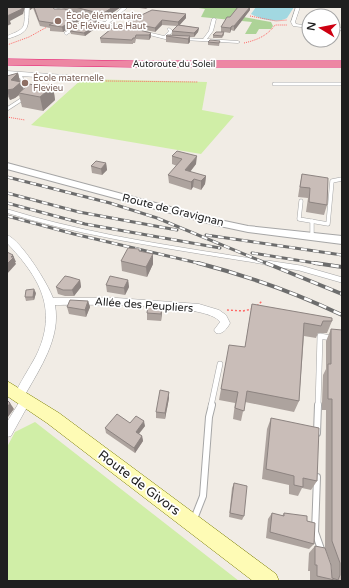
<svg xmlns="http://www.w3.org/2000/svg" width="349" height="588" viewBox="0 0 349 588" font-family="'Varela Round',sans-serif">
<rect width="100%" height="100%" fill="#f1ece5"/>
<!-- grass -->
<g fill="#d0eea7">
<polygon points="82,79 207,82 202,110 234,116 201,154 31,125"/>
<polygon points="35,422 239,581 7,581 7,447 15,432"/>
</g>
<!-- forest -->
<polygon fill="#add397" points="192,7 245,7 232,15 271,22 273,26 271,29 259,29 256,34 245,34 252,22 201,17 205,9"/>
<!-- water -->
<path fill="#a2d8e1" d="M256,7h38l-7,11c-10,6 -27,1 -36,-4z"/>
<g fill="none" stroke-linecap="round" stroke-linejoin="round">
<defs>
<g id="service-far3">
<polyline points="13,75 21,77 25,87"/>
<polyline points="274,84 342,84"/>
<polyline points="7,109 24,98"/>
</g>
<g id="service-far2">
<polyline points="301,201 299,219 328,224 332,181 342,179"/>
<path d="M7,211c87,27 177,38 267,53"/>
<polyline points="312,221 312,237"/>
</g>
<g id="service-far1">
<polyline points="267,263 300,268 342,280"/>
<polyline points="211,406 220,364"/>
<polyline points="318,406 320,336 342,340"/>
</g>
<g id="service">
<polyline points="317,433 318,405"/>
<polyline points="317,477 315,532 322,552"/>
<polyline points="194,519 203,496 209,417 212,405"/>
</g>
<g id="minor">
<path d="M25,7h4c-1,22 1,25 -22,32v-3c20,-8 17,-8 18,-29z"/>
<polygon points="46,7 52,7 105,22 123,7 128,7 109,23 164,36 169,31 167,29 169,28 173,31 168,37 203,39 209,31 212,19 214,18 216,19 213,31 207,39 238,41 240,42 238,43 165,39 90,20 66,35 64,33 86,19"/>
<polygon points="296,7 300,7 295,22 296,24 309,26 309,28 293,26 291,22"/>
<rect x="333" y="28" width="9" height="2"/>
<polygon points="7,71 79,76 82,78 79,80 7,75"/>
<path d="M7,235c14,5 41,49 46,63h64l82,6 20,6 7,5 4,8c-3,6 -8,12 -14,10l-2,-3 6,-8c-12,-20 -139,-17 -165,-17 6,33 -15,63 -30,90l5,2 1,3 -20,36 -4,1v-15l13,-21 -5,-2 -1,-3c6,-14 15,-27 22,-40 23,-47 3,-79 -29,-113z"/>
</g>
<polygon id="tertiary" points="7,163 215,219 248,226 342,236 342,244 248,232 215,225 7,169"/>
<polygon id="secondary" points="7,381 59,413 276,574 279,581 253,581 47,423 7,396"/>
<polygon id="motorway" points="7,59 133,61 342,61 342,67 133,67 7,65"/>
</defs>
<!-- service-far3 casing -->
<use href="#service-far3" stroke="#a6a6a6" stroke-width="4"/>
<!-- service-far2 casing -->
<use href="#service-far2" stroke="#a6a6a6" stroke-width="4.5"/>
<!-- service-far1 casing -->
<use href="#service-far1" stroke="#a6a6a6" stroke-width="6"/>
<!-- service casing -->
<use href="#service" stroke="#a6a6a6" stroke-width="8"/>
<!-- minor casing -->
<use href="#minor" stroke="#a6a6a6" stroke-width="1"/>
<!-- tertiary casing -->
<use href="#tertiary" stroke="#a6a6a6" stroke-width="2"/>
<!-- secondary casing -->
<use href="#secondary" stroke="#797c00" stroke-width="1"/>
<!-- motorway casing -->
<use href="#motorway" stroke="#e71971" stroke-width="1"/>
<!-- path-far1 -->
<g stroke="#ff6a67" stroke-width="1" stroke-dasharray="1 1" stroke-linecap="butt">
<polyline points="250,16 276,21 287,20"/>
<path d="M244,43c13,-3 23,-7 31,-18h12"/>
<polyline points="7,45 29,37 47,27"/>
<polyline points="86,78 106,81 198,82"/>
<polyline points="7,117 25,120"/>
</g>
<!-- path -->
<g stroke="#ff6a67" stroke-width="1.5" stroke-dasharray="2 2" stroke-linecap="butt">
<polyline points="257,306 262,301"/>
<polyline points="227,310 243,311 252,309"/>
</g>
<!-- service-far3 -->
<use href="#service-far3" stroke="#fff" stroke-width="3"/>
<!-- service-far2 -->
<use href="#service-far2" stroke="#fff" stroke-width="3.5"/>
<!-- service-far1 -->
<use href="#service-far1" stroke="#fff" stroke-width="5"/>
<!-- service -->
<use href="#service" stroke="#fff" stroke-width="6"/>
<!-- minor -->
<use href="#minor" fill="#fff" fill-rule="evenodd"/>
<!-- tertiary -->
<use href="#tertiary" fill="#fff" fill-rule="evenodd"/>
<!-- secondary -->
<use href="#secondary" fill="#fefbb5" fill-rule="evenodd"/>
<!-- motorway -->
<use href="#motorway" fill="#ed87a3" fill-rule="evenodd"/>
<defs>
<g id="rail-far1">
<polyline points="7,177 110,203 157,218 268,264"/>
<polyline points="7,193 79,212 177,230"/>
<polyline points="7,203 85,224 220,248"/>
<polyline points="7,216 74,234 202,264"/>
<polyline points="206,235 342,255"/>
<polyline points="252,253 321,264"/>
</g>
<g id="rail">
<path d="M198,263c50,13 98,30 144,52"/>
<polyline points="266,263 342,294"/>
<polyline points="315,263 342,267"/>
</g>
</defs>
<!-- rail-far1 casing -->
<use href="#rail-far1" stroke="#6d6d6d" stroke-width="3"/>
<!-- rail casing -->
<use href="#rail" stroke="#6d6d6d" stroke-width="4"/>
<!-- rail-far1 -->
<use href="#rail-far1" stroke="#fff" stroke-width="2" stroke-dasharray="6" stroke-linecap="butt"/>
<!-- rail -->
<use href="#rail" stroke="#fff" stroke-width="2.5" stroke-dasharray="8" stroke-linecap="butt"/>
</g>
<!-- wall -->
<g fill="#ada39e" fill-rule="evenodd">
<polygon points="30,7 53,7 54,9 82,14 82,19 63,32 50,31 50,28 40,26 33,8 30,10"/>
<polygon points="58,7 121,7 102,20"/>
<polygon points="133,7 149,7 146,9"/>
<polygon points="250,10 234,31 231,30 230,33 224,32 224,35 222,38 213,38 213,35 221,32 221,27 230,17"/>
<polygon points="186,14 186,18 179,25 199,28 198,32 194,37 190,37 190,42 188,44 166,42 166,36 172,35 172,31 177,26 162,25 155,32 127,26 127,22"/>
<polygon points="97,21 97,27 85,36 71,34 70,31"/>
<polygon points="151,33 151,37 149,40 136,39 135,43 133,43 133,44 101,43 100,38"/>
<polygon points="220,41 219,46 208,45 208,42"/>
<polygon points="18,73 20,81 23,89 53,86 55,100 43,111 22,107 19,95 15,98 10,100 7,95 7,76"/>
<polygon points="177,151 196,164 190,172 206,176 205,184 201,190 193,187 191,190 169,183 168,175 177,166 172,164 172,156"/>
<polygon points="106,163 107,170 102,175 92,173 91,166"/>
<polygon points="302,174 327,205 324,215 306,212 308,198 298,197 300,184"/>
<polygon points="140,251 153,264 147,277 122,271 121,261"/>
<polygon points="80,280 81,287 74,296 65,296 58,294 56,287"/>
<polygon points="128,280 129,287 125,295 107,292 106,285"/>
<polygon points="36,293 34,300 26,301 25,297"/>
<polygon points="88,301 90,307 86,317 69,314 67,307"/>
<polygon points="252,304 332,321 327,333 318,333 316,338 304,336 299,401 294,412 245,402 241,421 233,419 235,403 219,400 221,389 245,347"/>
<polygon points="162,305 162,312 161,321 147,320 147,313"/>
<path d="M331,329l11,252h-32v-10h-2l1,-18 6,-7 16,18 -6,-16 1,-138h-4v-7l1,-28 3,-6v-28zM331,565l1,4v9z"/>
<polygon points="169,392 169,398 165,419 156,418 156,412"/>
<polygon points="271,418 317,481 311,490 302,488 298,496 289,494 289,485 262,479 267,429"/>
<polygon points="130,423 145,426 139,434 142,436 143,441 135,453 106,433 105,428"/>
<polygon points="234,483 244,516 242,520 229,517 232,488"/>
<polygon points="272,513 282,516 284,513 307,521 314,544 309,549 266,538 268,519"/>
</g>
<!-- shaded-wall -->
<g fill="#8d8481">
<polygon points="22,7 25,7 23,14 10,21 11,24 7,26 7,16"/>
<polygon points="30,7 33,7 33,8 30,10"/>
<polygon points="113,7 121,7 102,20 102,14"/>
<polygon points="250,7 250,10 234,31 234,26"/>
<polygon points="82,14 82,19 63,32 62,27"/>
<polygon points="186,14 186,18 178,27 178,22"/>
<polygon points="162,20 162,25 155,32 155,28"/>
<polygon points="97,24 97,27 85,36 84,33"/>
<polygon points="232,26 231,30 230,33 230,28"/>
<polygon points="199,28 198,32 194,37 194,33"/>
<polygon points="151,33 151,37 149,40 149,35"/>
<polygon points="190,36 190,42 188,44 188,39"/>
<polygon points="18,73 20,82 21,82 24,91 19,93 19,95 15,98 10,100 7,90 11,80"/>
<polygon points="53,86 55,100 43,111 40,97"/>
<polygon points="197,156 196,164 185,178 185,170"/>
<polygon points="106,163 107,170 102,175 101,169"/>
<polygon points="206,176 205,184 201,190 201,181"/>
<polygon points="194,179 193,187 191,190 191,182"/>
<polygon points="153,254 153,264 147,277 146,267"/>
<polygon points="13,255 16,262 15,262 16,264 7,274 7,264 11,257"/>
<polygon points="80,280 81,287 74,296 72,290"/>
<polygon points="128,280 129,287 125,295 124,288"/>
<polygon points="34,289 36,293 34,300 33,297"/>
<polygon points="88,301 90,307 86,317 85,310"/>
<polygon points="162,305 162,312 161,321 161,314"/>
<polygon points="169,392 169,398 165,419 165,413"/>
<polygon points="10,403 14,409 8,417 7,416 7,408"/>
<polygon points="144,421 145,426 136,437 136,432"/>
<polygon points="142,436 143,441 135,453 134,448"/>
</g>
<!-- building -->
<g fill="#c9bdb8" stroke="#8d8481">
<polygon points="7,7 22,7 22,9 7,16"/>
<polygon points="34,7 53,7 54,9 64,9 82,14 62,27 49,25 53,23 39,21"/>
<polygon points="75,7 113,7 102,14"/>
<polygon points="238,7 250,7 234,26 232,26 230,28 221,27 227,17 230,17"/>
<polygon points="152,10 186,14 178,22 162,20 155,28 127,22"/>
<polygon points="90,19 97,21 93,23 97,24 84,33 70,31"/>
<polygon points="120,25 151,33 149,35 136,35 135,38 133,38 132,40 100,38 111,29"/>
<polygon points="178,25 199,28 194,33 172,31"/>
<polygon points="216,32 224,32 222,36 213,35"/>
<polygon points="167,35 190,36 188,39 166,36"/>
<polygon points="210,40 220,41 219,43 208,42"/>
<polygon points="18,73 11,80 21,82 13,89 7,90 7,76"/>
<polygon points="29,84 44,87 48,85 53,86 40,97 19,93"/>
<polygon points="177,151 197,156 185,170 206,176 201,181 194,179 191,182 168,175 182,159 172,156"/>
<polygon points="96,161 106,163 101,169 91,166"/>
<polygon points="302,174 328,178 327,205 309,202 310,188 300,187"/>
<polygon points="128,248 139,249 139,251 153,254 146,267 121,261"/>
<polygon points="7,252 13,255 11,257 14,257 7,264"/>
<polygon points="65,276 70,277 80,280 72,290 63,290 56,287"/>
<polygon points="110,276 128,280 124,288 106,285"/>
<polygon points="34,289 33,297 25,297 26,290"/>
<polygon points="70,300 88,301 85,310 67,307"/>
<polygon points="252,304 332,318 332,321 323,321 321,326 304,323 299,401 247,391 244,411 235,408 238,392 221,389 229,345 245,347"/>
<polygon points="148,305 162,305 161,314 147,313"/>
<polygon points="331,329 342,330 342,581 339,581 317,576 317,565 315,565 315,546 325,548 331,565 332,578 338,580 340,575 340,563 332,541 332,399 328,399 328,364 331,364"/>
<polygon points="160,390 169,392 165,413 156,412"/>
<polygon points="7,400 10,403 7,408"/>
<polygon points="117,414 130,423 136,416 144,421 136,432 142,436 134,448 105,428"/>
<polygon points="271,418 319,428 317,481 303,478 303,487 294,485 294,476 266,469"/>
<polygon points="234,483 247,486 244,516 230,513"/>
<polygon points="272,513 284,516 284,513 307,516 307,521 315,523 314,544 270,532"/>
</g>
<!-- markers -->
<g fill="#8d6e63" stroke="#fff" stroke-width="1.5">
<circle cx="58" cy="21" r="4"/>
<circle cx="25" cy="83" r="4"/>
</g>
<g text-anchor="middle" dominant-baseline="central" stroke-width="3.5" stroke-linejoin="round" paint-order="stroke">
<!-- far-education labels -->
<g font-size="9" fill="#785e54" stroke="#fff" text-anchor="start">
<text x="66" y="16">École élémentaire<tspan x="66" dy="10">De Flévieu Le Haut</tspan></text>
<text x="33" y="78">École maternelle<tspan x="33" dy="10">Flevieu</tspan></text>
</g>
<!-- far-street labels -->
<g font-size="9" fill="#1f1f1f" stroke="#fff">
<text x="174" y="64">Autoroute du Soleil</text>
</g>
<!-- street labels -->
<g font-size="11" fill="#1f1f1f" stroke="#fff">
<text transform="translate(173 210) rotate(14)">Route de Gravignan</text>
<text transform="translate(144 305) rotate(4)">Allée des Peupliers</text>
</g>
<!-- near-street labels -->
<g font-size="13" fill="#1f1f1f" stroke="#fff">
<text transform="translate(139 483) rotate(37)">Route de Givors</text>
</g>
</g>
<!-- border -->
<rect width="349" height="588" fill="none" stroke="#1f1f1f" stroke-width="16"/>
<!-- north arrow -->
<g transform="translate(321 28) rotate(280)"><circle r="19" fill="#ffffff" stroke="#a5a5a5"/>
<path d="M0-3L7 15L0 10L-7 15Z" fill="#ce0011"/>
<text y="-6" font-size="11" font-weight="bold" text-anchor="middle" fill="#1f1f1f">N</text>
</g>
</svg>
